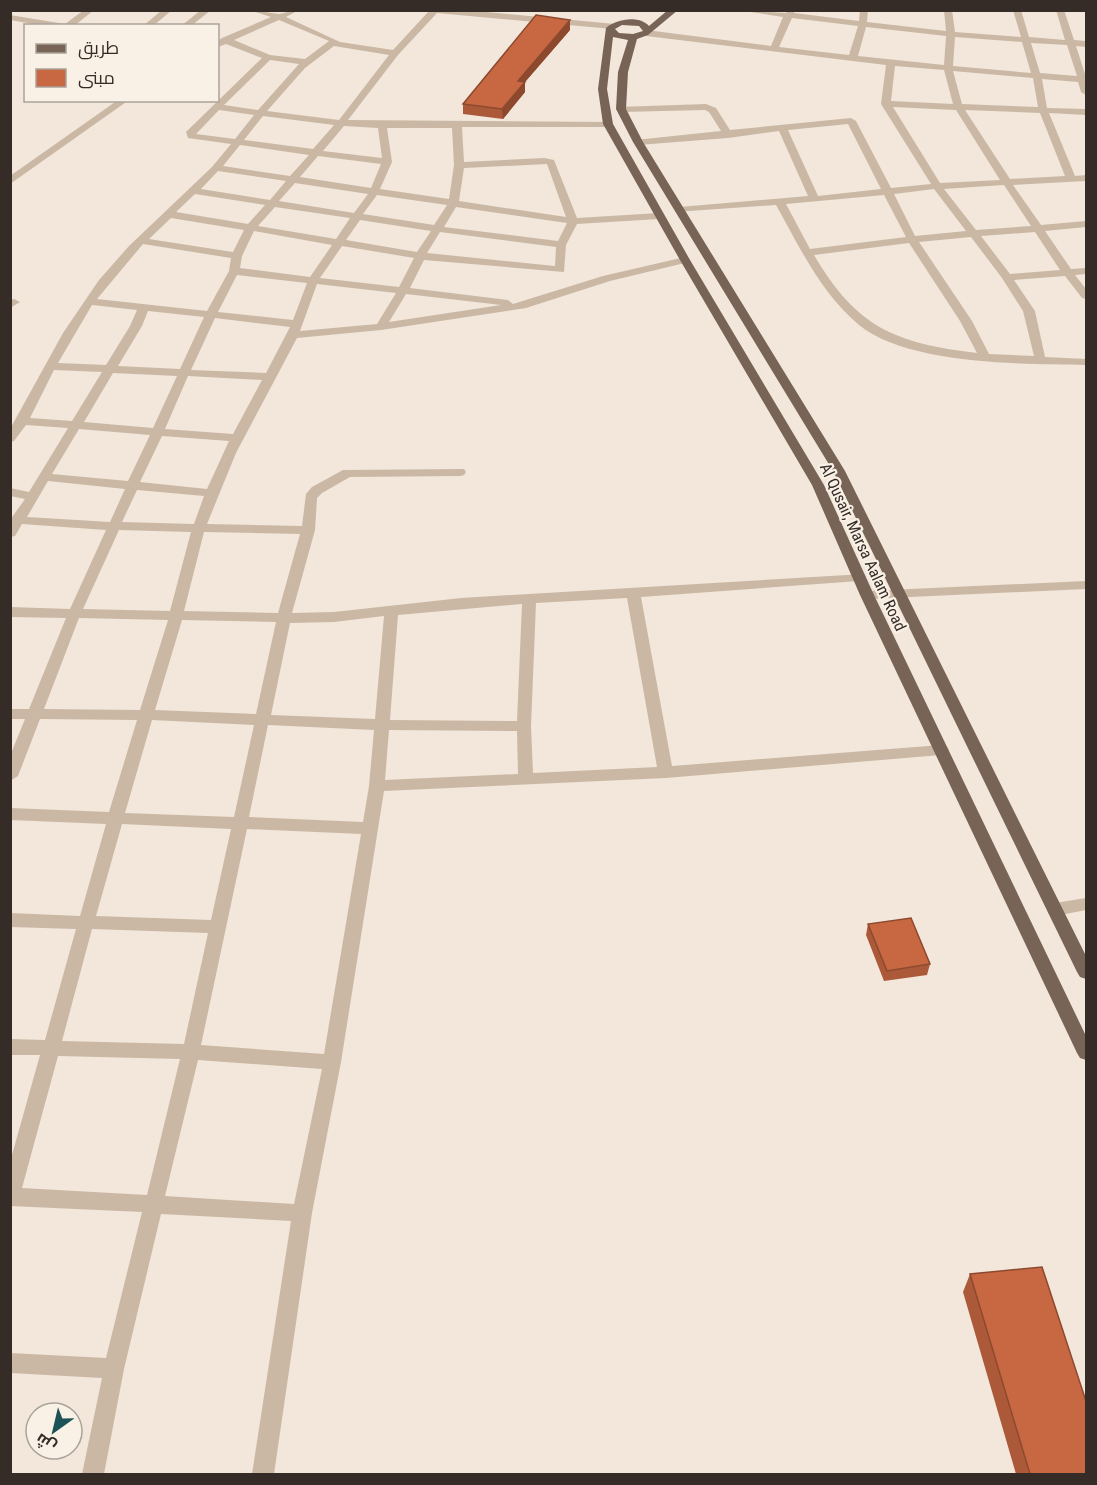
<svg xmlns="http://www.w3.org/2000/svg" width="1097" height="1485" viewBox="0 0 1097 1485" font-family="'Roboto Condensed',Cairo,sans-serif">
<rect width="100%" height="100%" fill="#f2e7da"/>
<g fill="none" stroke-linecap="round" stroke-linejoin="round">
<!-- minor -->
<g fill="#cab8a5" fill-rule="evenodd">
<polygon points="84,10 94,10 74,26 45,26 10,20 10,15 65,24"/>
<polygon points="162,10 172,10 153,26 143,26"/>
<polygon points="201,10 211,10 191,26 181,26"/>
<path d="M249,10c8,0 26,4 30,4 7,-1 12,-4 20,-4l-13,7 54,25 53,8 35,-38 -2,-2h39l150,14 1,2 -4,3 -175,-16 -39,42 -50,65 263,2v4l-3,1h-146l2,35 80,-4 10,2 23,58 82,-5 5,3 -5,3 -82,5 -11,21 -2,27 -140,-12 -14,28 98,12 5,4 90,-28 82,-19 5,3 -1,2 -79,19 -84,27 -145,22 -84,8 -61,115 -29,71 95,2 4,-32 6,-7 31,-17 121,-1 2,3 -2,3 -4,1 -110,1 -28,16 -5,5 -2,32 -23,83 42,-1 127,-14 403,-24 2,3 -2,3 -5,1 -218,16 31,169 269,-21 5,1 3,4 -3,4 -5,1 -275,23 -282,13 -43,271 -29,151 -38,261h-22l39,-253 -130,-7 -37,155 -20,105h-22l20,-96 -92,-5v-20l96,5 36,-146 -132,-6v-44l30,-107h-30v-16l35,1 31,-111 -66,-2v-14l70,3 26,-92 -96,-4v-12l99,4 28,-92 -97,-1 -22,57 -8,5v-25l15,-37h-15v-10h19l37,-91 -56,-1v-10l60,2 36,-79 -84,-6 -7,12 -5,1v-17l15,-21 -15,-3v-8l19,4 39,-64 -42,-3 -12,16 -4,1v-13l53,-96 36,-53 30,-34 83,-79 19,-23 -43,-6 -2,-6 76,-74 -36,-14 -8,3v-6l4,-3 49,-21zM279,20l50,21 -24,18 -35,-4 -36,-15zM334,46l55,9 -50,65 -72,-9 38,-43zM270,60l29,4 -41,46 -34,-5zM219,110l35,5 -19,24 -39,-5zM263,116l71,9 -21,24 -69,-9zM344,126l34,2 4,30 -59,-7zM387,128h65l2,37 -5,34 -69,-10 12,-27zM240,145l69,10 -19,21 -67,-10zM318,156l63,8 -10,24 -71,-11zM547,164l19,53 -107,-16 5,-33zM218,171l68,10 -16,19 -69,-11zM295,183l73,11 -14,19 -75,-12zM195,194l70,11 -17,19 -72,-12zM377,195l70,10 -13,20 -71,-11zM275,207l75,11 -14,21 -78,-13zM456,207l111,16 -9,18 -114,-14zM171,218l73,12 -11,22 -84,-13zM360,220l71,11 -14,21 -71,-12zM254,231l78,14 -22,32 -70,-9 2,-12zM440,232l116,15 -1,19 -128,-13zM143,244l88,14 -2,13 -22,40 -110,-12zM342,246l72,12 -15,29 -79,-9zM237,275l70,8 -14,37 -75,-8zM317,284l79,9 -19,31 -77,7zM406,294l95,11 -112,17zM92,305l45,5 -7,16 -24,39 -48,-2zM148,311l56,6 -24,52 -62,-3 24,-40zM215,318l75,9 -24,46 -75,-3zM54,370l48,2 -30,49 -42,-3zM113,373l64,3 -24,52 -69,-6zM188,376l74,4 -29,54 -68,-5zM79,429l71,6 -22,46 -76,-7zM162,436l67,5 -22,48 -67,-7zM48,481l77,8 -15,33 -83,-5zM137,490l67,6 -10,28 -72,-2zM119,530l72,2 -21,79 -87,-2zM204,532l96,2 -22,79 -94,-2zM627,598l30,169 -124,6 -2,-47 5,-123zM522,604l-5,117 -127,-1 8,-105zM384,616l-9,103 -104,-4 19,-92 44,-1zM79,618l89,2 -28,90 -96,-1zM182,620l94,2 -20,92 -101,-4zM152,720l102,5 -20,92 -109,-4zM268,725l106,5 -5,56 -6,36 -114,-5zM389,730l128,1 1,43 -133,6zM122,824l109,5 -20,91 -115,-4zM247,829l114,5 -37,220 -123,-9zM92,929l116,4 -24,111 -122,-3zM58,1056l122,3 -33,136 -125,-7zM198,1060l124,9 -28,135 -129,-8z"/>
<path d="M737,10l49,3 1,-3h8l-1,3 65,8 1,-11h8l-1,12 79,9 -2,-21h8l3,22 66,5 -8,-27h8l8,27 36,3 -9,-30h8l10,30 12,1v6l-10,-1 10,31v18l-5,-3 -3,-10 -36,-3 5,29 39,1v6l-37,-2 26,63 11,-1v6l-73,4 28,40 45,-4v6l-41,4 26,38 15,-1v6l-11,1 11,14v10l-4,-1 -17,-22 -51,4 21,31 10,46 41,2v6c-61,-1 -178,0 -227,-40 -38,-32 -59,-77 -83,-120l-101,7v-4l4,-1 129,-11 -29,-65 -51,7 -90,7 -5,-3 2,-2 86,-9 -12,-19 -4,-2 -84,2 -3,-1v-4l88,-3 10,4 14,22 121,-12 5,3 35,67 40,-4 -50,-80 5,-39 -240,-29 -4,-3 4,-3 125,16 12,-29zM792,18l66,8 -9,29 -70,-8zM866,27l80,9 -2,29 -86,-9zM955,37l67,5 9,31 -78,-7zM1031,43l36,2 10,31 -37,-3zM895,66l49,4 9,34 -62,-3zM953,71l80,7 5,29 -76,-3zM893,107l63,3 44,70 -60,3zM965,110l75,3 25,63 -55,3zM848,124l33,65 -63,7 -30,-66zM1004,185l27,41 -55,4 -32,-41zM934,189l32,42 -51,5 -21,-42zM884,195l22,42 -96,12 -24,-45zM1035,232l25,38 -50,4 -29,-38zM971,237l31,41 21,33 11,45 -45,-2 -17,-33 -53,-79zM909,243l51,78 17,32c-82,-10 -120,-25 -163,-98z"/>
<polygon points="118,100 129,100 10,184 10,176"/>
<polygon points="14,299 20,302 10,308 10,300"/>
<polygon points="1086,581 1086,589 867,599 860,595 867,591"/>
<polygon points="1086,898 1086,910 1055,916 1049,914 1047,909 1049,904"/>
</g>
<!-- major -->
<path fill="#786457" fill-rule="evenodd" d="M668,10h10l-30,25 -11,4 -9,33 -2,37 17,33 202,329 241,485v23l-6,-2 -3,-5 -244,-501 -200,-329 -17,-33 2,-37 10,-32 -15,-3 -6,52 6,35 77,136 134,225 50,110 212,441v24l-6,-2 -3,-5 -217,-458 -48,-110 -132,-225 -77,-136 -5,-35 8,-61c10,-9 33,-13 43,-2zM622,25l17,1 4,5 -10,3 -14,-1 -4,-4z"/>
</g>
<!-- wall -->
<g fill="#ac5939">
<polygon points="570,30 525,82 525,92 503,119 463,114 463,104"/>
<polygon points="868,924 930,964 927,975 884,981 866,935"/>
<polygon points="970,1274 1086,1474 1016,1474 963,1292"/>
</g>
<!-- shaded-wall -->
<polygon fill="#8c492e" points="570,20 570,30 525,82 525,92 503,119 502,109 518,81"/>
<!-- building -->
<g fill="#c86842" stroke="#8c492e" stroke-width="1.5">
<polygon points="536,15 570,20 518,81 525,82 502,109 463,104"/>
<polygon points="911,918 930,964 887,971 868,924"/>
<polygon points="1042,1267 1086,1401 1086,1474 1030,1474 970,1274"/>
</g>
<g text-anchor="middle" dominant-baseline="central" stroke-width="4.5" stroke-linejoin="round" paint-order="stroke">
<!-- street labels -->
<g font-size="16" fill="#362c27" stroke="#f9f1e6">
<text transform="translate(863 547) rotate(65)">Al Qusair, Marsa Aalam Road</text>
</g>
</g>
<!-- border -->
<rect width="1097" height="1485" fill="none" stroke="#362c27" stroke-width="24"/>
<!-- legend -->
<rect x="24" y="24" width="195" height="78" fill="#f9f1e6" stroke="#aba29a" stroke-width="1.5"/>
<rect x="36" y="44" width="30" height="9" fill="#786457" stroke="#aba29a" stroke-width="1.5"/>
<text x="78" y="54" font-size="18" fill="#362c27">طريق</text>
<rect x="36" y="69" width="30" height="18" fill="#c86842" stroke="#aba29a" stroke-width="1.5"/>
<text x="78" y="84" font-size="18" fill="#362c27">مبنى</text>
<!-- north arrow -->
<g transform="translate(54 1431) rotate(214)"><circle r="28" fill="#f9f1e6" stroke="#aba29a" stroke-width="1.5"/>
<path d="M0-4.5L10 22L0 15L-10 22Z" fill="#1c5158"/>
<text y="-9" font-size="16" font-weight="bold" text-anchor="middle" fill="#362c27">ش</text>
</g>
</svg>
